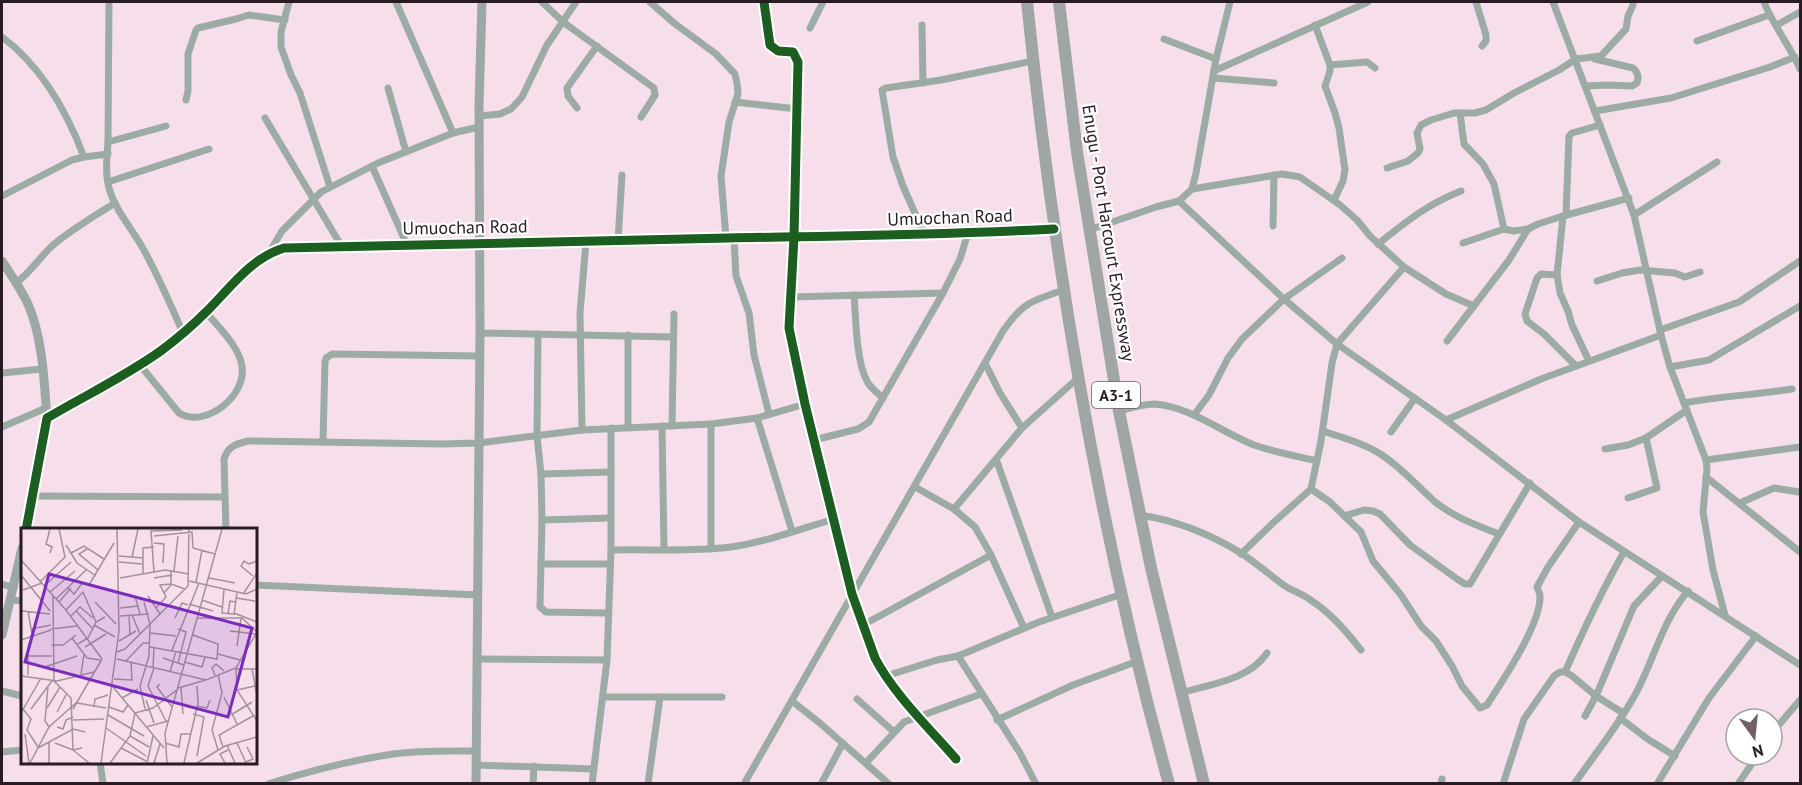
<svg xmlns="http://www.w3.org/2000/svg" width="1802" height="785" viewBox="0 0 1802 785" font-family="'PT Sans',sans-serif">
<rect width="100%" height="100%" fill="#f6dfeb"/>
<g fill="none" stroke-linecap="round" stroke-linejoin="round">
<!-- street -->
<g stroke="#9daba5" stroke-width="7">
<path d="M109,2l-1,140c-1,15 -3,31 1,46 6,22 21,38 32,57 16,28 29,58 42,88"/>
<polyline points="289,2 281,32 281,47 291,75 300,93 330,187"/>
<polyline points="396,2 453,133"/>
<polyline points="542,2 563,22 654,88 655,95 641,117"/>
<polyline points="650,2 674,23 716,54 735,74 737,83 738,94 729,122 721,176 726,238"/>
<path d="M764,2l6,43 8,6 15,1 5,10 -4,175 -5,91 16,76 47,190 23,64c18,35 54,70 81,101"/>
<polyline points="1476,2 1486,35 1486,41 1482,46"/>
<polyline points="1553,2 1634,215 1661,335 1670,367 1706,460 1707,469 1703,512 1713,570 1725,615"/>
<path d="M1764,2c9,23 26,44 36,67"/>
<polyline points="922,25 923,83"/>
<polyline points="1315,25 1330,65 1330,71 1325,86 1335,113 1339,128 1345,170 1343,181 1334,200"/>
<polyline points="1777,25 1800,12"/>
<polyline points="810,28 823,2"/>
<path d="M2,37c39,29 65,75 82,120"/>
<polyline points="1164,39 1216,59"/>
<polyline points="1697,41 1769,15"/>
<polyline points="1330,65 1367,62 1375,68"/>
<polyline points="1214,71 1368,2"/>
<polyline points="1213,78 1274,83"/>
<path d="M1586,86l22,-1 24,1 5,-3c2,-6 1,-11 -4,-15l-38,-9"/>
<polyline points="388,88 406,152"/>
<polyline points="186,100 188,91 188,54 196,30 198,28 236,19 249,15 285,20"/>
<polyline points="735,102 797,109"/>
<polyline points="577,108 568,96 567,88 597,46"/>
<polyline points="1595,111 1671,98 1770,67 1795,57"/>
<polyline points="1460,113 1464,144 1483,164 1494,184 1504,229"/>
<polyline points="479,116 500,114 511,109 522,97 547,45 576,2"/>
<polyline points="265,118 342,247"/>
<polyline points="108,142 166,126"/>
<polyline points="372,166 407,245"/>
<polyline points="1387,168 1408,161 1418,153 1420,149 1417,133 1421,125 1431,120 1454,113 1475,113 1486,110 1514,93 1559,70 1576,59 1601,56 1626,29 1628,16 1633,5"/>
<polyline points="108,182 209,149"/>
<polyline points="1192,189 1282,174 1300,177 1340,205 1357,220 1370,236 1404,267 1446,294 1474,306"/>
<polyline points="2,196 72,160 84,157 108,154"/>
<polyline points="1179,201 1284,299 1337,344 1446,420 1579,522 1800,665"/>
<polyline points="1566,215 1569,136 1572,133 1600,125"/>
<polyline points="1634,215 1717,162"/>
<polyline points="1563,216 1557,275 1560,293 1568,311 1572,325 1589,361"/>
<polyline points="1273,226 1274,175"/>
<polyline points="1089,230 1156,207 1179,201 1192,189 1196,173 1216,59 1230,2"/>
<polyline points="924,234 903,186 893,157 882,90 886,88 941,80 1033,61"/>
<polyline points="734,238 736,276 749,313 754,355 769,414"/>
<polyline points="618,241 622,175"/>
<polyline points="1463,243 1504,229 1514,231 1528,229"/>
<path d="M1378,244c29,-23 48,-39 83,-53"/>
<polyline points="269,253 282,231 321,192 378,163 453,133 479,127"/>
<polyline points="1557,275 1541,274 1537,278 1525,314 1527,321 1544,334 1576,366"/>
<polyline points="1597,281 1622,273 1640,270 1675,273 1685,277 1700,272"/>
<path d="M16,283c14,-10 23,-25 36,-37 20,-17 41,-29 63,-43"/>
<path d="M854,295c2,24 2,66 13,86 3,7 11,12 16,17"/>
<polyline points="791,297 943,293"/>
<polyline points="1660,330 1739,302 1800,261"/>
<polyline points="480,333 673,337"/>
<polyline points="538,334 537,436 541,474 542,520 540,607 546,612 608,613"/>
<polyline points="628,335 628,427"/>
<polyline points="1447,341 1509,260 1528,229 1538,224 1563,216 1629,198"/>
<polyline points="985,363 1000,393 1022,428"/>
<path d="M140,365l39,48c26,16 68,-17 63,-47 -3,-20 -24,-39 -36,-54"/>
<polyline points="1670,367 1709,360 1800,306"/>
<polyline points="2,373 42,369"/>
<path d="M1684,403c36,-7 72,-8 108,-14"/>
<path d="M1119,411c11,-3 24,-7 36,-7 36,3 66,28 99,41 20,7 42,11 63,16"/>
<polyline points="1194,415 1209,395 1228,358 1242,339 1284,299 1342,258"/>
<polyline points="757,418 792,531"/>
<polyline points="1446,420 1541,379 1661,335"/>
<polyline points="662,426 664,549"/>
<polyline points="672,426 674,314"/>
<polyline points="2,427 46,408"/>
<polyline points="582,430 580,313 586,242"/>
<path d="M1323,431c20,7 41,12 59,24 21,14 34,30 52,46 19,16 42,24 65,33"/>
<polyline points="1391,432 1415,398"/>
<polyline points="814,440 858,429 869,422 943,293 960,259 968,233"/>
<polyline points="323,442 325,362 326,358 332,354 480,356"/>
<polyline points="1605,449 1628,445 1646,438 1687,410"/>
<polyline points="996,459 1052,617"/>
<polyline points="1706,460 1800,447"/>
<polyline points="541,474 611,472"/>
<polyline points="1706,477 1800,552"/>
<polyline points="915,487 954,509 975,527 991,555 1024,628"/>
<path d="M1311,489l19,13 31,30 12,29 28,34 20,31 15,15 16,25 10,20 18,22 7,-3c16,-25 54,-81 53,-109 0,-3 -2,-6 -3,-9l11,-20 31,-45"/>
<polyline points="33,496 224,497"/>
<polyline points="1628,498 1657,488 1646,438"/>
<polyline points="1740,503 1774,488 1799,492"/>
<polyline points="954,509 1022,428 1079,377"/>
<path d="M1139,515c36,5 71,19 102,38 15,10 29,22 44,33 8,5 17,8 24,13 21,13 37,32 52,51"/>
<polyline points="1344,516 1364,510 1373,511 1380,514 1410,545 1457,579 1465,584 1470,584 1530,483"/>
<polyline points="542,520 610,518"/>
<path d="M226,530l-2,-71c4,-13 12,-15 24,-18l194,3 37,-1 103,-13 129,-6 46,-6 48,-14"/>
<polyline points="711,549 711,424"/>
<path d="M611,550c39,-1 81,2 120,-3 35,-5 69,-18 103,-28"/>
<polyline points="1241,554 1274,522 1311,489 1321,441 1332,363 1337,344 1404,267"/>
<polyline points="541,564 610,564"/>
<polyline points="2,584 14,588"/>
<polyline points="255,585 478,595"/>
<polyline points="11,600 22,601"/>
<polyline points="863,625 991,555"/>
<polyline points="958,656 1020,753 1036,784"/>
<polyline points="477,659 607,660"/>
<path d="M1565,672c18,-41 37,-82 59,-120"/>
<polyline points="886,676 937,660 958,656 1039,622 1122,594"/>
<polyline points="2,691 22,696"/>
<path d="M1181,693c30,-9 68,-13 86,-40"/>
<polyline points="604,697 722,697"/>
<polyline points="857,699 894,732"/>
<polyline points="792,701 821,724 889,784"/>
<polyline points="1585,716 1596,696 1634,606 1662,576"/>
<polyline points="1620,718 1649,740 1675,756"/>
<polyline points="997,720 1073,685 1138,661"/>
<polyline points="1772,733 1800,700"/>
<polyline points="2,752 22,750"/>
<polyline points="100,762 103,784"/>
<polyline points="866,763 904,722 981,694"/>
<polyline points="476,765 594,769"/>
<path d="M268,784c38,-12 86,-24 125,-30 28,-4 56,-3 83,-3"/>
<polyline points="533,784 534,766"/>
<polyline points="592,784 607,660 611,550 611,428"/>
<polyline points="648,784 660,697"/>
<path d="M744,784l259,-453c20,-29 30,-31 61,-41"/>
<polyline points="821,784 843,743"/>
<polyline points="1441,784 1442,779"/>
<polyline points="1503,784 1524,719 1554,676 1560,672 1565,672 1572,676 1596,696 1623,713"/>
<path d="M1574,784c20,-28 45,-60 61,-89 19,-35 27,-74 53,-104"/>
<polyline points="1657,784 1709,698 1756,636"/>
<polyline points="1738,784 1758,755"/>
</g>
<!-- secondary -->
<g stroke="#9ba8a4" stroke-width="9">
<path d="M2,261c9,14 19,28 26,43 15,35 16,77 19,114"/>
<path d="M26,530l21,-112c39,-23 79,-42 115,-68 16,-12 31,-25 45,-39 24,-24 44,-53 77,-63 148,-4 296,-7 444,-10 109,-2 217,-3 326,-9"/>
<polyline points="2,635 22,548"/>
<polyline points="476,784 480,333 479,105 482,2"/>
</g>
<!-- highway -->
<g stroke="#9fa6a5" stroke-width="12">
<path d="M1027,2c27,263 71,526 142,782"/>
<polyline points="1059,2 1077,152 1119,411 1151,568 1204,784"/>
</g>
<defs>
<g id="cycleway">
<path d="M764,2l6,43 8,6 15,1 5,10 -4,175 -5,91 16,76 47,190 23,64c18,35 54,70 81,101"/>
<path d="M26,530l21,-112c39,-23 79,-42 115,-68 16,-12 31,-25 45,-39 24,-24 44,-53 77,-63 148,-4 296,-7 444,-10 109,-2 217,-3 326,-9"/>
</g>
</defs>
<!-- cycleway casing -->
<use href="#cycleway" stroke="#fff" stroke-width="13"/>
<!-- cycleway -->
<use href="#cycleway" stroke="#1b5e20" stroke-width="9"/>
</g>
<g text-anchor="middle" dominant-baseline="central" stroke-width="4.5" stroke-linejoin="round" paint-order="stroke">
<!-- shield labels -->
<rect fill="#fff" stroke="#695f65" stroke-width="1.5" x="1092" y="382" width="48" height="26" rx="4.5"/>
<g font-size="16" font-weight="bold" fill="#291b23">
<text x="1116" y="395">A3-1</text>
</g>
<!-- street labels -->
<g font-size="18" fill="#291b23" stroke="#fff">
<text transform="translate(950 217) rotate(-2)">Umuochan Road</text>
<text transform="translate(465 227) rotate(-1)">Umuochan Road</text>
<text transform="translate(1109 233) rotate(81)">Enugu - Port Harcourt Expressway</text>
</g>
</g>
<!-- overview -->
<g transform="translate(21 528)">
<rect width="236" height="236" fill="#f6dfeb"/>
<path fill="none" stroke="#a4919b" stroke-width="1.5" d="M29,1l-4,15 6,3 -2,6M133,8l38,-4 1,16M133,15l10,1 -1,19M45,17l11,18 19,13M172,20l22,6M66,21l-8,5 19,16M50,25l13,-7 20,13M98,28l24,2M111,29l6,-28M0,32l45,50 36,49M98,34l23,2M153,43l4,-35M133,44l-3,-41 31,-1M122,45v-25l11,-1M0,47l29,36M232,48l-12,-10 3,-5 5,3 8,-3M99,50l45,-8 24,4M133,50l18,-3M188,50l26,5M168,53l57,13 11,-5M19,54l25,-25 -6,-28M175,54l6,-32M68,57l25,-42M23,58l27,-24M46,59l7,7 9,-12M203,61l-2,24 12,1M2,62l19,-7M29,64l25,-21M143,65l7,-8v-15M222,66l14,-21M32,67l1,86 17,17 2,52 16,13M114,68l5,18M127,68l12,18M215,70l19,3M35,71l30,-29M181,72l20,7M38,74l12,-14M74,74l21,22M123,74l6,22 -1,32 -9,30 5,23M168,76l24,7M99,80l18,-2M135,80l10,-11 -6,-12 11,-1 14,5M45,82l17,-18 13,30M1,83l28,3M7,83l4,23 -4,15v26M55,83l16,17M213,85l23,9M207,86l2,-13 6,1M108,87l1,20M111,87l8,19M213,87l3,-23M50,88l9,-9 13,11M99,88l29,-2M154,90l7,-15 6,2M176,90h45l15,14M73,97l21,12M10,101l20,-4M30,101l26,-3M209,103l26,3M129,105l26,3M51,110l15,20 13,2M0,112l30,-10M98,113l17,-10M57,116l10,-6 8,-16 9,-5M30,117h12l13,-10M216,118l4,-28M64,119l21,-13M129,119l67,12 1,-15 -25,-9M151,122l27,-67M96,124l8,-3 63,-63 1,-57M197,126l22,6M7,128h24M142,130l21,7M96,131l89,21 30,-12 21,-36M105,133l17,-18h7M164,134l17,5 3,-10M157,135l8,-31 -8,-3M24,139l32,-11M132,140l1,-21M133,140l-6,18 18,35M215,140l1,22 20,31M214,141h22M231,141l5,26M149,144l6,-21M60,146l3,-20M197,146l4,19 -10,37 6,20M194,147l-3,-7 4,-4 8,7M0,148l36,5 37,-9M93,151l18,1 -1,-18M139,156l-3,3 15,20M27,158l-3,35 4,6M92,159l51,61M157,160l28,-8M160,160l2,26M216,162l18,-4M203,169l13,27M101,170l16,-9M125,172l8,23M56,175l29,5M176,178l10,2 3,-8M73,179l1,-8 13,-4M88,179l14,5 5,-7M1,180l9,11 -4,11 11,17M26,180l13,-21M10,181l21,-28M52,181l29,-50M36,184l10,-19M0,185l20,-35M172,186l11,3 -7,39M87,187l36,21M210,187l21,-13M52,192l31,-1M36,199l6,2 3,-9 7,-3M125,199l22,-6M85,200l40,28M4,206l4,29M109,208l19,11M28,214v21M34,215l18,7 9,-2M144,215l14,4 2,-13h10M216,215l9,20M206,217l8,18M202,219l-4,-12 34,-19M17,220l35,-19 12,3M100,220l25,13M225,234l7,-3 -6,-12M9,235l19,-36 29,-26M80,235l18,-132 -2,-102M89,235l20,-27 5,-23 18,-5 25,-19M126,235l6,-27M133,235l6,-19M146,235l-2,-30 57,-204M163,235l14,-60 -1,-17M176,235l28,-17 32,-9M204,235l-5,-9 8,-4"/>
<path fill="#7b2cbf" fill-opacity="0.15" stroke="#7b2cbf" stroke-width="3" d="M28,46l203,54 -24,89 -203,-55z"/>
<rect width="236" height="236" fill="none" stroke="#291b23" stroke-width="3"/>
</g>
<!-- border -->
<rect width="1802" height="785" fill="none" stroke="#291b23" stroke-width="6"/>
<!-- north arrow -->
<g transform="translate(1754 737) rotate(165)"><circle r="28" fill="#ffffff" stroke="#a9a4a7" stroke-width="1.5"/>
<path d="M0-4.5L10 22L0 15L-10 22Z" fill="#716069"/>
<text y="-9" font-size="16" font-weight="bold" text-anchor="middle" fill="#291b23">N</text>
</g>
</svg>
